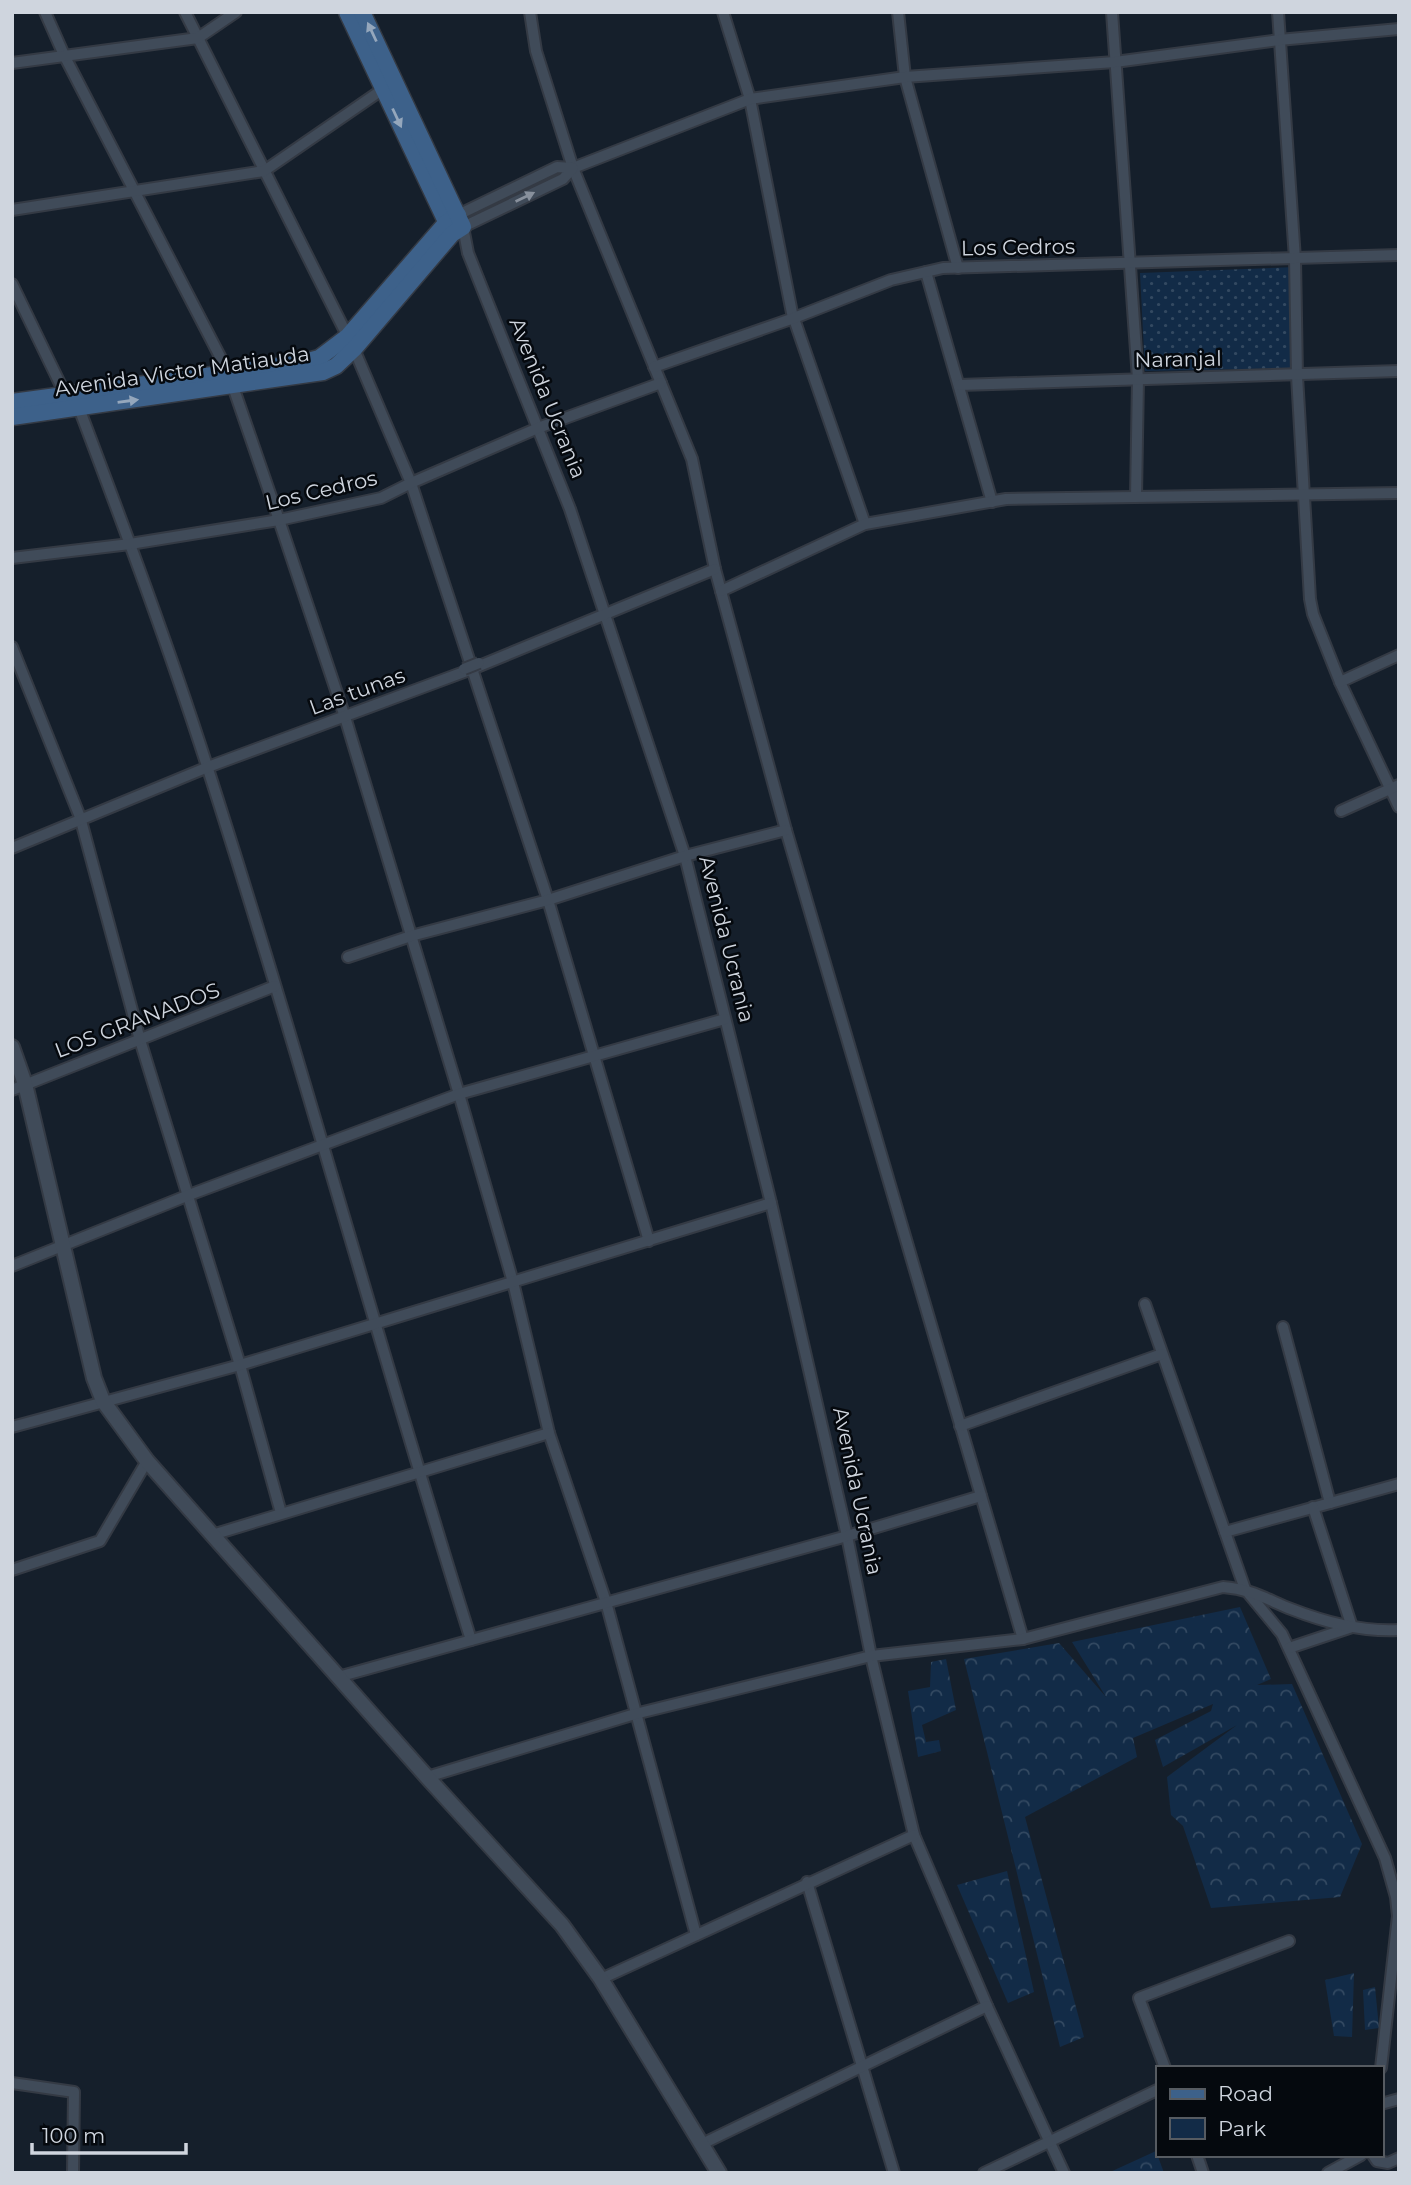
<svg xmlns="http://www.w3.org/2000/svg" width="1411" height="2185" viewBox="0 0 1411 2185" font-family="Montserrat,sans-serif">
<defs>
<pattern id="green-dots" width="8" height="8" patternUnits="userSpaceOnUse" patternTransform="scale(1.75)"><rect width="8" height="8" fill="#122b47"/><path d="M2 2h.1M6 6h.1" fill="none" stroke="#334961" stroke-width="1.8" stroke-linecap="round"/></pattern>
<pattern id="forest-crowns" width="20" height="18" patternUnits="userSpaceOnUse" patternTransform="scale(1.75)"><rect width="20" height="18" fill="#122b47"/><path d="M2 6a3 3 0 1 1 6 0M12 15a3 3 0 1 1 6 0" fill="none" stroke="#334961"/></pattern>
</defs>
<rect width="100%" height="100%" fill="#151f2b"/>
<!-- green -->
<polygon fill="url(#green-dots)" points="1295,267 1301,368 1145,371 1140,273"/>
<!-- forest -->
<g fill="url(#forest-crowns)">
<polygon points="1240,1607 1271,1679 1257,1685 1292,1684 1362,1844 1340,1897 1211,1908 1183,1826 1171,1815 1167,1777 1237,1725 1163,1767 1155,1740 1211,1711 1213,1704 1133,1738 1137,1757 1025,1817 1084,2037 1060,2047 964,1659 1059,1643 1106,1697 1072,1642"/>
<polygon points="946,1659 956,1710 922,1725 926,1742 939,1740 941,1751 918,1757 908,1691 930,1687 931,1662"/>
<polygon points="1007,1871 1034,1992 1008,2003 957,1885"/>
<polygon points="1354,1973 1352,2037 1334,2036 1325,1980"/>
<polygon points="1375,1987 1379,2028 1365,2030 1363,1990"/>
<polygon points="1156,2151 1164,2173 1108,2173"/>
</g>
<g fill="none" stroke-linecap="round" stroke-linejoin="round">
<defs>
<g id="minor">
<polyline points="45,12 64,55 228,372 279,520 345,717 459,1094 513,1282 549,1433 606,1602 696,1935"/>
<polyline points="185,12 354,349 411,483 548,900 649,1241"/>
<polyline points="530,12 536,51 573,168 692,459 715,569 786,830 1023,1639"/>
<polyline points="723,12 750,99 792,313 865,524"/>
<polyline points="898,12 905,77 958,268"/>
<polyline points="1112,12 1138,379 1136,497"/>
<polyline points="1278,12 1295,259 1297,376 1310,599 1313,614 1340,682 1399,807"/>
<polyline points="12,63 198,38 236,12"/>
<polyline points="573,168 750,99 905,77 1115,62 1279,40 1399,29"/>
<polyline points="12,210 264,171 389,85"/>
<polyline points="458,215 557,167 573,168 563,179 463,227 468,253 570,509 685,856 771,1203 847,1536 871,1656 914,1835 987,2006 1064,2173"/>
<polyline points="926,272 992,502"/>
<path d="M12,284l53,110 14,14c45,119 90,239 129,361 93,289 172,581 263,871"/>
<polyline points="654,367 794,318 891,280 943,268 1399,255"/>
<polyline points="959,385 1399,371"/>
<polyline points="12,558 130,544 279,520 381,498 411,483 538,428 661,383"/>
<polyline points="721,591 865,524 1006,499 1399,493"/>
<polyline points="12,647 80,817 140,1040 240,1365 281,1513"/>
<polyline points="1340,682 1399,655"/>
<polyline points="1341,811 1399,785"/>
<polyline points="12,848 208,767 472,669 715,569"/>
<polyline points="348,957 411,936 548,900 685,856 786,830"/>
<polyline points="12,1090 275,986"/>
<polyline points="12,1266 189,1195 459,1094 725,1019"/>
<polyline points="1145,1304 1245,1589 1282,1634 1385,1858 1396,1897 1398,1916 1381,2068"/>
<polyline points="1283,1327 1330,1503"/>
<polyline points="960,1426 1162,1354"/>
<polyline points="12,1427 240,1365 771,1203"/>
<polyline points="1225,1532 1399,1484"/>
<polyline points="212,1535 549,1433"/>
<polyline points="12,1570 100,1541 147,1461"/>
<polyline points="1289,1648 1352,1627 1313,1507"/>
<polyline points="338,1677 847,1536 981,1496"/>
<path d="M427,1777l208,-63 236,-58 152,-17 200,-52c28,2 43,12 68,22 33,13 72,23 108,21"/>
<polyline points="807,1882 894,2173"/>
<polyline points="601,1979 914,1835"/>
<polyline points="1165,2068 1139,1998 1289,1941"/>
<polyline points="12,2083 74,2092 73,2173"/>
<polyline points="1381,2104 1399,2099"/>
<polyline points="702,2144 987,2006"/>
<polyline points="1197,2155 1203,2173"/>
<polyline points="1373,2155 1377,2161 1388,2163 1399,2158"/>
<polyline points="984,2173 1157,2090"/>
<polyline points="1328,2173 1361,2155"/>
</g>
<polyline id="tertiary" points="12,1047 25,1084 94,1378 103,1401 147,1461 427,1777 562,1925 601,1979 719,2173"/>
<g id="secondary">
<polyline points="347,12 451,232"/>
<polyline points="12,402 301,363 319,358 348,336 446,223 458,215"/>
<polyline points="12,417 323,372 336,366 354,349 452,234 463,227 362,12"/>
</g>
</defs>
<!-- minor casing -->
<use href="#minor" stroke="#343a44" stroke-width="14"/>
<!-- tertiary casing -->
<use href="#tertiary" stroke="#343a44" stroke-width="18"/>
<!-- secondary casing -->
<use href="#secondary" stroke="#343a44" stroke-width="19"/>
<!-- minor -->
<use href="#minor" stroke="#404b59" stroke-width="10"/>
<!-- tertiary -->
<use href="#tertiary" stroke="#404b59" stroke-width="14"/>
<!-- secondary -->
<use href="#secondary" stroke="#3d618a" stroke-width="16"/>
<defs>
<polyline id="minor-bridge" points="464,669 479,663"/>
</defs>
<!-- minor-bridge casing -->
<use href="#minor-bridge" stroke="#343a44" stroke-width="14" stroke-linecap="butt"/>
<!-- minor-bridge -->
<use href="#minor-bridge" stroke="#404b59" stroke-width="10"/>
</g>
<!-- one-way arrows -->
<defs><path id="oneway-solid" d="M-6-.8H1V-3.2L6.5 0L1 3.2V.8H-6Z" transform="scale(1.75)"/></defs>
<g fill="#95a7bc">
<use href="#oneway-solid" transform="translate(372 32) rotate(-115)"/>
<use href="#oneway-solid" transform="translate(397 118) rotate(65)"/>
<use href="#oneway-solid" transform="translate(128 401) rotate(-8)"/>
</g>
<use fill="#88909c" href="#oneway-solid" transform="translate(525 197) rotate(-26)"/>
<g text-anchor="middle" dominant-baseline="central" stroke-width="5" stroke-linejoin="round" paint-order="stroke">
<!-- street labels -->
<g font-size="21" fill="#cfd5de" stroke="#05090e">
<text transform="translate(1018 247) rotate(-1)">Los Cedros</text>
<text transform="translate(1178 359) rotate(-1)">Naranjal</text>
<text transform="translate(182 371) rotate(-8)">Avenida Victor Matiauda</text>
<text transform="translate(548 398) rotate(68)">Avenida Ucrania</text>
<text transform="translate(321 490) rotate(-13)">Los Cedros</text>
<text transform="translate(357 691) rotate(-20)">Las tunas</text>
<text transform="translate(727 939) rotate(76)">Avenida Ucrania</text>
<text transform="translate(137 1020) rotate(-21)">LOS GRANADOS</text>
<text transform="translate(858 1491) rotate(78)">Avenida Ucrania</text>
</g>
</g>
<!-- border -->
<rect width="1411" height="2185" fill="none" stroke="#cfd5de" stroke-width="28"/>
<!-- legend -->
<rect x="1156" y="2066" width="228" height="91" fill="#05090e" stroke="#565b61" stroke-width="2"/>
<rect x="1170" y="2089" width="35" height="10" fill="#3d618a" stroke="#565b61" stroke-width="2"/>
<text x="1218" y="2101" font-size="21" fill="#cfd5de">Road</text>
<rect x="1170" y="2118" width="35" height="21" fill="#122b47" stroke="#565b61" stroke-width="2"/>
<text x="1218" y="2136" font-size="21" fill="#cfd5de">Park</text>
<!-- scale -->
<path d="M32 2143v10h154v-10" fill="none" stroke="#cfd5de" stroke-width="3.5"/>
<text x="42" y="2143" font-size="21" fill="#cfd5de" stroke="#05090e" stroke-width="5" paint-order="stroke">100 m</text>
</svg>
